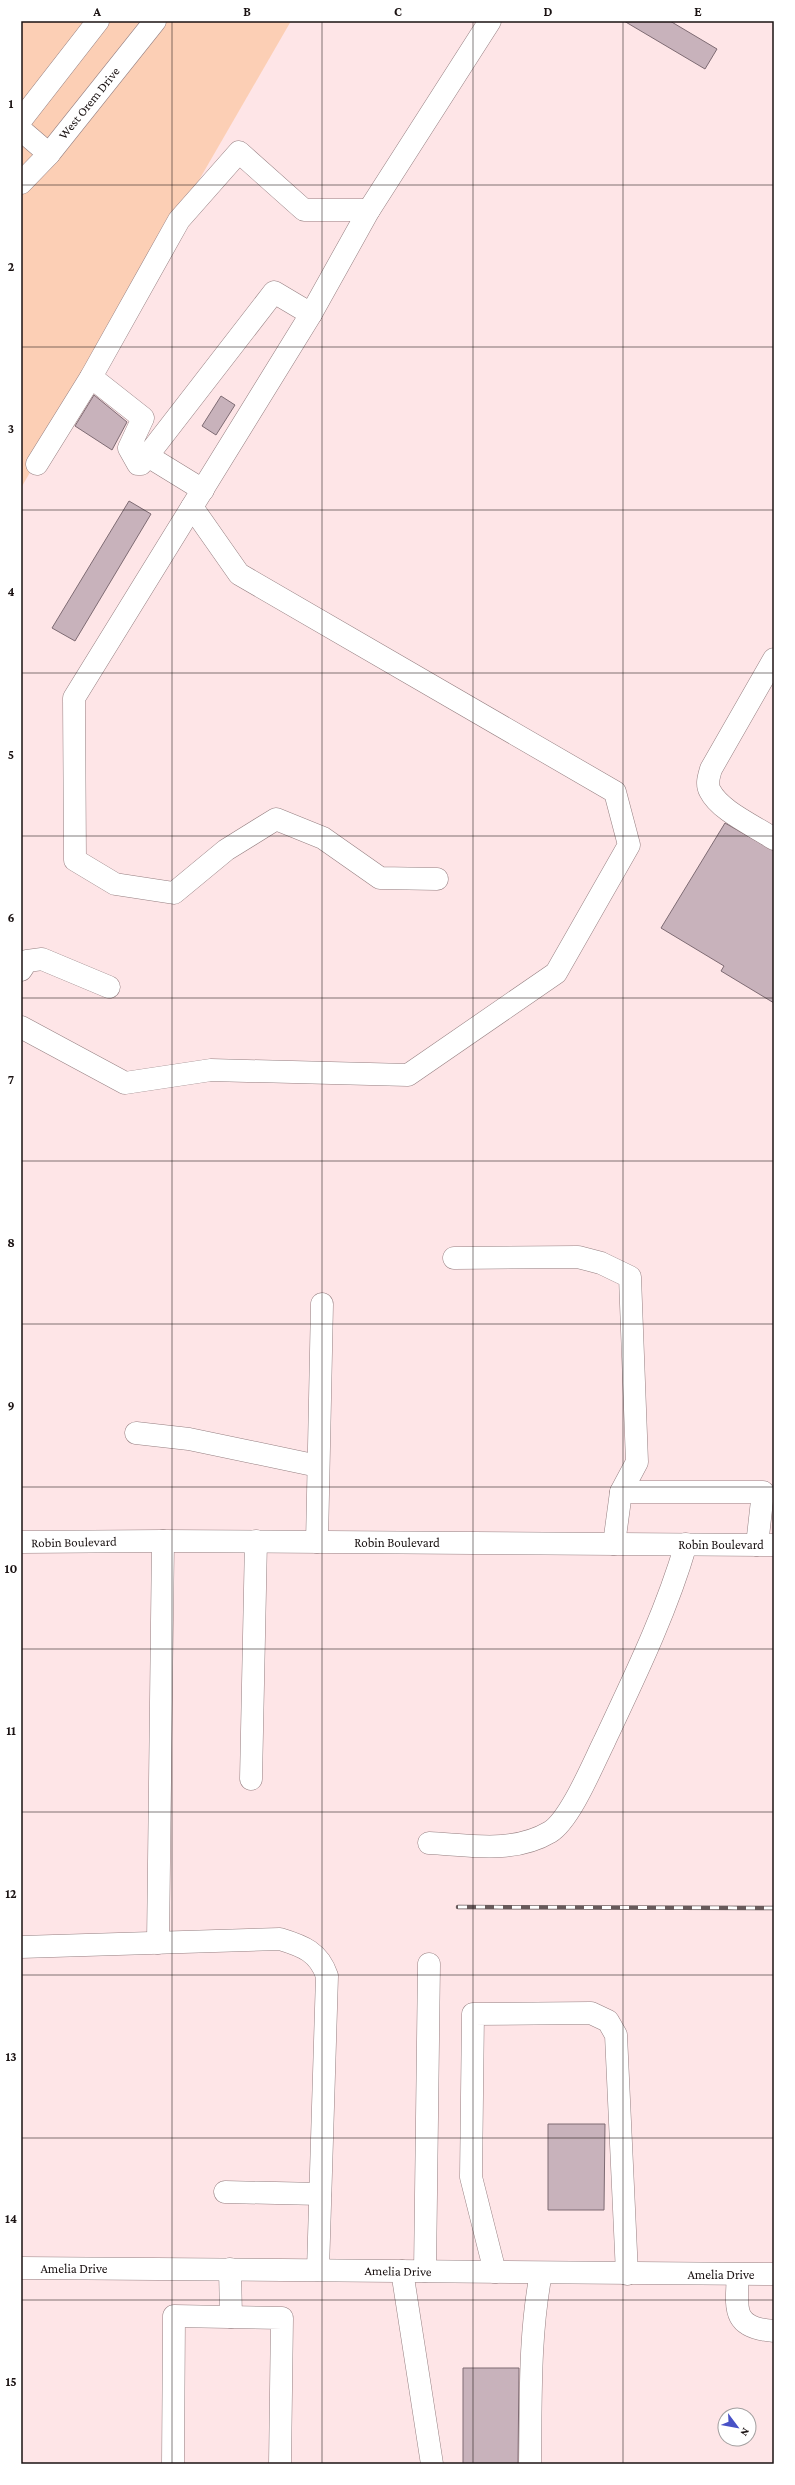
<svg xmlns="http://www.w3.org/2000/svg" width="795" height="2485" viewBox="0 0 795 2485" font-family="'Crimson Pro',serif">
<rect width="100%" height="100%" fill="#fee5e7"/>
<!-- green -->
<polygon fill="#fccfb5" points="21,21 291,21 21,488"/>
<!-- building -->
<g fill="#c8b2bb" stroke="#7e6b73">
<polygon points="624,21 670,21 717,49 705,69"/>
<polygon points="94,395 127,422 112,450 75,426"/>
<polygon points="221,396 235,405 216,435 202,426"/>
<polygon points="129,501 151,514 75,641 52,628"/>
<polygon points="725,823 774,851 774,1003 721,971 724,966 661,928"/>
<polygon points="548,2124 605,2124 604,2210 548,2210"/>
<polygon points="463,2368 519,2368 518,2464 463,2464"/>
</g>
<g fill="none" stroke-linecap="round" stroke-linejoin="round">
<defs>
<g id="minor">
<polyline points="21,130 49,154"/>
<polyline points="91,377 143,418 129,448 138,464 141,464 274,292 311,314"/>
<polyline points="146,455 203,490"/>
<polyline points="37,464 91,377 179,220 239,152 304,210 369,210"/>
<path d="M774,659l-63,110c-2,7 -5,15 -1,22 10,20 45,35 64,48"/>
<polyline points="437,879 380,878 323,838 276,819 226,850 174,893 115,884 75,860 74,698 311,314 369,210 490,21"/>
<polyline points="21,970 27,961 42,959 109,987"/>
<polyline points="21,1027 125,1083 211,1070 408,1075 556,973 629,845 615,792 239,574 192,507"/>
<polyline points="454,1258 578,1257 601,1263 630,1277 637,1462 621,1492"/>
<polyline points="136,1433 189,1439 318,1466"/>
<polyline points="21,1542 163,1541 774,1545"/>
<polyline points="317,1542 322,1304"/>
<polyline points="614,1544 621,1492 763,1492 757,1545"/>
<polyline points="251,1779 256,1541"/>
<path d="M429,1843c40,2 84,11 121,-11 20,-12 43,-68 54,-90 30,-64 62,-129 82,-198"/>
<polyline points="158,1943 163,1541"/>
<path d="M21,1947l259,-8c23,7 39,13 47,37l-9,294"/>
<polyline points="225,2192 320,2194"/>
<polyline points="21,2268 774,2274"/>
<polyline points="230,2269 231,2317"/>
<polyline points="402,2271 432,2464"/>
<polyline points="425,2271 429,1964"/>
<polyline points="495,2272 471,2177 473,2014 591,2013 608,2021 616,2035 627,2274"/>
<path d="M738,2275c-2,34 -6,53 36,56"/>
<polyline points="173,2464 174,2316 282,2318 280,2464"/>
<path d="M530,2464c1,-64 -1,-128 11,-191"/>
</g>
<g id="major">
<polyline points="21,120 98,21"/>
<polyline points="21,183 49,154 155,21"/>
</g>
</defs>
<!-- minor casing -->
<use href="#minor" stroke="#957f81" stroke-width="23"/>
<!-- major casing -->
<use href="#major" stroke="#957f81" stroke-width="23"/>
<!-- minor -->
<use href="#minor" stroke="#fff" stroke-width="22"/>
<!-- major -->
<use href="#major" stroke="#fff" stroke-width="22"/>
<defs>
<polyline id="rail" points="458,1907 774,1908"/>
</defs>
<!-- rail casing -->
<use href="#rail" stroke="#67595a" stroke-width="4.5"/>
<!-- rail -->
<use href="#rail" stroke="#fff" stroke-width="3" stroke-dasharray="9" stroke-linecap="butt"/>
</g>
<!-- grid -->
<path fill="none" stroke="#1a1212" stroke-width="1" stroke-opacity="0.55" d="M172,21v2443M322,21v2443M473,21v2443M623,21v2443M21,185h753M21,347h753M21,510h753M21,673h753M21,836h753M21,998h753M21,1161h753M21,1324h753M21,1487h753M21,1649h753M21,1812h753M21,1975h753M21,2138h753M21,2300h753"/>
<g text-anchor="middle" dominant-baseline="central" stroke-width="3" stroke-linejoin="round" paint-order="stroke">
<!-- street labels -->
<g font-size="13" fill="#1a1212" stroke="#fff">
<text transform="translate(89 103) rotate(-51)">West Orem Drive</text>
<text transform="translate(74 1542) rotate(-1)">Robin Boulevard</text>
<text x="397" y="1542">Robin Boulevard</text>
<text x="721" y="1544">Robin Boulevard</text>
<text x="74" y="2268">Amelia Drive</text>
<text transform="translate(398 2271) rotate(1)">Amelia Drive</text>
<text x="721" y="2274">Amelia Drive</text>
</g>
</g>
<!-- border -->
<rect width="795" height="2485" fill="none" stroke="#ffffff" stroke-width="44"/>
<!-- north arrow -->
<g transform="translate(737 2427) rotate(122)"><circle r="19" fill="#ffffff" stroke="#a3a0a0"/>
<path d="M0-3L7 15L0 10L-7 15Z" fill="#4851c6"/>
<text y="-6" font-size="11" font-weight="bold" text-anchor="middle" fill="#1a1212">N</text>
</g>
<rect x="22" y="22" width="751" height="2441" fill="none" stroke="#1a1212" stroke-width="1.5"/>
<g font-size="13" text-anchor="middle" font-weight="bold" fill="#1a1212">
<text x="97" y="16">A</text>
<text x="247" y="16">B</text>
<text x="398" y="16">C</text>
<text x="548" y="16">D</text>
<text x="698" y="16">E</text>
<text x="11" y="108">1</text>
<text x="11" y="271">2</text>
<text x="11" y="433">3</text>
<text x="11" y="596">4</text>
<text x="11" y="759">5</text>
<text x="11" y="922">6</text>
<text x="11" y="1084">7</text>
<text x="11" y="1247">8</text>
<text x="11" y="1410">9</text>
<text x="11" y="1573">10</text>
<text x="11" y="1735">11</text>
<text x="11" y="1898">12</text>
<text x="11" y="2061">13</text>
<text x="11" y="2223">14</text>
<text x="11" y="2386">15</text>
</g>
</svg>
